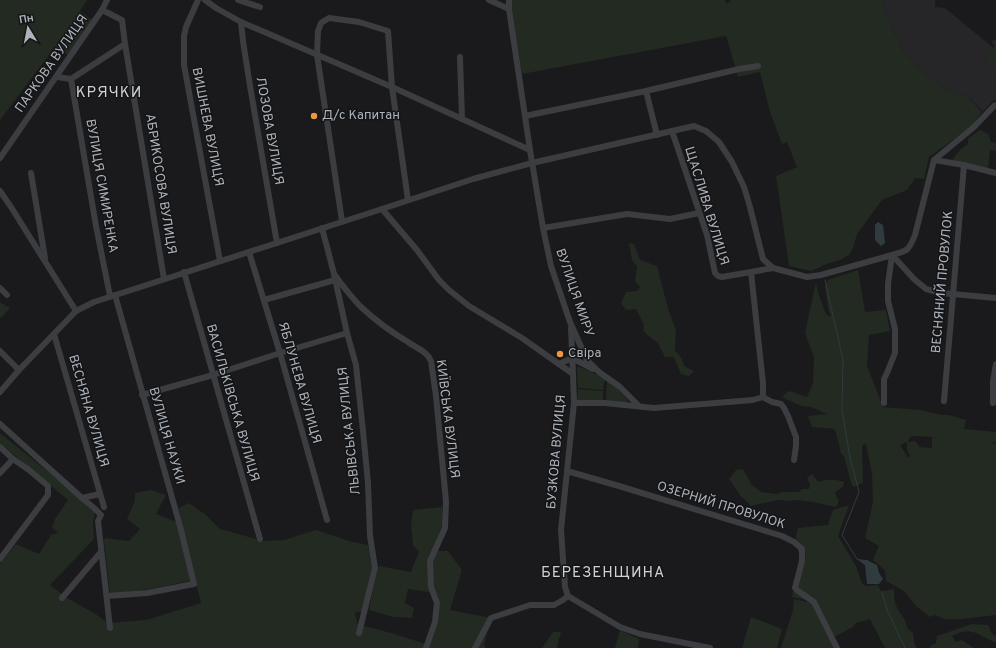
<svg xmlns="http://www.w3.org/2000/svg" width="996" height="648" viewBox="0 0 996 648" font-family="Overpass,sans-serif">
<rect width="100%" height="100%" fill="#1a1a1c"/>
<!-- built -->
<polygon fill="#262629" points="882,0 935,0 935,7 945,8 996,50 996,100 994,100 983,111 967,96 954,94 925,74 903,51 884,10"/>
<!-- green -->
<g fill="#222a22" fill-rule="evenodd">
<polygon points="0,0 87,0 80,11 92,20 68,55 55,46 46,59 0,120"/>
<polygon points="512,0 725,0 727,4 731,0 882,0 884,10 903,51 925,74 954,94 967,96 982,112 971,127 929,157 924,179 915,178 907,190 882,200 857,234 853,248 849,255 840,260 824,265 818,268 811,271 789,266 776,176 797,167 787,142 782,144 770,112 760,72 738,77 726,36 522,74 512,11"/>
<polygon points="996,40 996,70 986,59 995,46 991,41"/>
<polygon points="980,130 988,134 991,142 996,143 996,151 990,150 988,168 952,160 960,150 968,144 968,139"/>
<polygon points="629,243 634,244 640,260 657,266 669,312 676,330 675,350 682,359 684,366 694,371 689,376 681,374 674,357 665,357 658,343 646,334 643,330 644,325 636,309 626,310 621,303 626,292 637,291 640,287 635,281 637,266 632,260"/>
<path d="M858,270l7,42 21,-2 4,21 -21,4 -2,31 16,41 38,3 21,5h7l17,5 -2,9 32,3v11l-8,-2 8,3v171l-34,4h-18l-9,-4 -5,2 -14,-11 -12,-15 -18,-10 -1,-11 -12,-10 6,-14 -14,-8 8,-36 -1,-29 -6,-29 -4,1 1,38 -10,4 -3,-8 -6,-23 -3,-3 -6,-24 -23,-2 -4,-11 19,-2 -16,-7 -10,-1 -19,-9 7,-6 18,6 6,-14 1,-26 -9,-24 11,-51 2,11 8,21 5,3 -3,-9 -3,-22 3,-6zM911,436l21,1v11l-12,-1 -5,-6 -7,1zM907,442v8l3,6 -2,2 -8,-13z"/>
<polygon points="0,302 10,308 1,318 0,317"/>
<polygon points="577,366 596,374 605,379 603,390 578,388"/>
<polygon points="607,381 614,385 628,400 627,403 606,401"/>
<polygon points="578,389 603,391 603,402 577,400"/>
<polygon points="0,433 67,487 95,512 93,523 94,539 50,585 67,598 94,613 108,623 146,620 201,603 195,580 149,589 110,594 104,541 105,538 129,541 140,529 127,519 135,501 135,493 151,490 166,495 156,514 182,524 179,508 189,503 206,515 220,529 263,541 284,540 316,530 349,541 368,545 372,568 362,611 355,613 360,634 364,626 391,633 429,645 438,599 429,592 408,589 405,603 414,608 412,618 393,617 369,610 374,584 379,566 411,572 419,552 413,545 411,526 413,510 442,507 443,522 434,551 448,551 462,570 450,610 491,618 484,645 486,648 0,648 0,564 16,544 39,554 51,535 58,533 52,527 55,519 68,500 0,443"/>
<path d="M743,469l9,16 9,7 16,2 5,-2h17l3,-3h7l1,-5 -3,-6 5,-4 6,8c8,-3 18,-3 26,0l-1,5 -8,5 1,4 3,5 -3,6 -6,-1 -16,-4 -19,-2 -5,1 -12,-1 -27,6 -11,-11 -11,-16 7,-9z"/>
<path d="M849,505l-11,31 18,30 6,18 5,2 11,-1 3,6 13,-2c0,6 0,11 2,16 3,9 11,14 11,23l6,5 2,12 2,3h-32l-15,-29 -14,4 -3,4 -19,10 -22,-36 -20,-4 1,-6 5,-6 8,-29 -8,-4 -2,-15 2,-9 30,-3 5,-15z"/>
<polygon points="794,599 813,603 834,648 781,648 793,610"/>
<polygon points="751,617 782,629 777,648 742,648"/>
<path d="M972,624l16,1 4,9 4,2v7c-18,-8 -25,-18 -44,-7l4,6 6,-2 12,8h-44v-2l6,-3 1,-7z"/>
<polygon points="620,630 639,639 638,648 615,648"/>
<polygon points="553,632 561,632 557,647 556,648 542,648"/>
</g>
<!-- water -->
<g fill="#303b40">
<polygon points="878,222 883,225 885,243 881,246 875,240 875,225"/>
<polygon points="857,559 867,560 877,565 879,573 883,579 879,584 867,584 865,565"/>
</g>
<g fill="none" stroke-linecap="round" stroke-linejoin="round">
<!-- stream -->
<g stroke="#303b40" stroke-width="1">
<polyline points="825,280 843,360 842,410 850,458 859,492 842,535 857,559 858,560"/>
<polyline points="882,593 888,612 905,648"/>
</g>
<!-- minor -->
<g stroke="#3b3d41" stroke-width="6">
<polyline points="198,0 186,27 184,36 184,65 220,261"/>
<polyline points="205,0 216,8 241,22 392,87 530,150"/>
<polyline points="238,0 260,7"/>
<polyline points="489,0 509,9"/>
<polyline points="509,0 509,9 530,150 543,228 551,266 570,322 587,360 599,372 620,387 639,406"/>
<polyline points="102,10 122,20 125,44 164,279"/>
<polyline points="241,22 243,41 250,86 277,243"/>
<polyline points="460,57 462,119"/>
<polyline points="57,77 71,79 125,44"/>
<polyline points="71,79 96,226 110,296"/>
<polyline points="646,91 657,135"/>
<polyline points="525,116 646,91 739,69 758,66"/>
<polyline points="672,131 707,235 715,273 718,276 722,277 751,272"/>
<polyline points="0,158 102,10 107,0"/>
<polyline points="934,160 964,165 996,173"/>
<polyline points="31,173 45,258"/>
<polyline points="0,191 11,207 76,311"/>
<polyline points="382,209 417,250 439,280 449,290 469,306 522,338 573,374 574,403 561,530 565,587 568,596 620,627 640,634 710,648"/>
<polyline points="342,221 317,55 318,31 321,23 329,18 359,22 388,31 392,87 408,200"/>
<polyline points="322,228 334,274 347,333 356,365 363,431 368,483 370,536 375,568 359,633"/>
<polyline points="543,228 627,214 670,219 699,213"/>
<polyline points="249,252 280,353 327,520"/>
<polyline points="892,255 914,279 926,289 941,293 996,298"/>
<polyline points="184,272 260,539"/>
<path d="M334,274c8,11 17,23 27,33 14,13 30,25 47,35 8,6 19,9 23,19l5,35 10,105 -1,27 -15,33 1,26 6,16 -2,19 -9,26"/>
<polyline points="0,288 7,295"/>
<polyline points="264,300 335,280"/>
<polyline points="571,328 573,374"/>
<polyline points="54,334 104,507"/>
<polyline points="0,351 19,370"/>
<polyline points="559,364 572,358 593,369"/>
<path d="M0,392l19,-22 57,-59 18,-9 288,-93 91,-30 59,-16 162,-37 12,5 13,11 13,20 12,25 6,20 13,52 10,9 34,9 14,-2 71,-20c16,-4 17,-5 23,-20l19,-75 40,-33 20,-21 2,-1"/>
<polyline points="142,395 213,375 280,353 347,333"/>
<polyline points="763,397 763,383 751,272 773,268"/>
<polyline points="763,397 772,402 781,404 784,408 788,416 796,437 796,446 794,460"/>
<polyline points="944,401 964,165"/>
<polyline points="574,403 605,403 654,408 753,400 763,397"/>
<polyline points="884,403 884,379 887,373 895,353 895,329 888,301 888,284 892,255"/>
<polyline points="993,403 993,381 996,364"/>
<polyline points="0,424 82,498 100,494"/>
<polyline points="0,447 13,459 0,473"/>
<polyline points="567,471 619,486 782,536 794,542 802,549 802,561 795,588 798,591 814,602 837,648"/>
<polyline points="82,498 93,507 101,515 98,521 110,628"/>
<polyline points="0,559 48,495 48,486 29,470 13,459"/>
<polyline points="107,596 147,593 194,584 180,526 115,295"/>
<polyline points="62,598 101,552"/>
<polyline points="475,648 491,618 530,605 554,605 563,600 568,596"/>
</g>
</g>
<!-- markers -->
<g fill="#ed9741" stroke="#151517" stroke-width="1.5">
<circle cx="314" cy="116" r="4"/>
<circle cx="560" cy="354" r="4"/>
</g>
<g text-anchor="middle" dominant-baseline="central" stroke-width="3" stroke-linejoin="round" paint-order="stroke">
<!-- street labels -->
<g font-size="13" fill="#adb3bb" stroke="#151517">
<text transform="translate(52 64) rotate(-55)">ПАРКОВА ВУЛИЦЯ</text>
<text transform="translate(207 127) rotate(79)">ВИШНЕВА ВУЛИЦЯ</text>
<text transform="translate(269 131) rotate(80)">ЛОЗОВА ВУЛИЦЯ</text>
<text transform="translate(160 184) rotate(81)">АБРИКОСОВА ВУЛИЦЯ</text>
<text transform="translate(101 186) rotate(80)">ВУЛИЦЯ СИМИРЕНКА</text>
<text transform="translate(706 206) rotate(73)">ЩАСЛИВА ВУЛИЦЯ</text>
<text transform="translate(943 282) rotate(-85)">ВЕСНЯНИЙ ПРОВУЛОК</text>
<text transform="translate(574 293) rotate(71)">ВУЛИЦЯ МИРУ</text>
<text transform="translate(299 383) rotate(74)">ЯБЛУНЕВА ВУЛИЦЯ</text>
<text transform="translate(232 403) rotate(74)">ВАСИЛЬКІВСЬКА ВУЛИЦЯ</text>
<text transform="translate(88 411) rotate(74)">ВЕСНЯНА ВУЛИЦЯ</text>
<text transform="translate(447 419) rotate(83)">КИЇВСЬКА ВУЛИЦЯ</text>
<text transform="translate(350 431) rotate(-96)">ЛЬВІВСЬКА ВУЛИЦЯ</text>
<text transform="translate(166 436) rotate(74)">ВУЛИЦЯ НАУКИ</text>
<text transform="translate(557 452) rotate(-85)">БУЗКОВА ВУЛИЦЯ</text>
<text transform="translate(721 506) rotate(17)">ОЗЕРНИЙ ПРОВУЛОК</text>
</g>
<!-- poi labels -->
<g font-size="13" fill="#adb3bb" stroke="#151517" text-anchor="start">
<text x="322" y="116">Д/с Капитан</text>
<text x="568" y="354">Свіра</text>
</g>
<!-- quarter labels -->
<g font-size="15" letter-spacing="1" fill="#ced2d7" stroke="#151517">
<text x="109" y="93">КРЯЧКИ</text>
<text x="603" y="573">БЕРЕЗЕНЩИНА</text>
</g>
</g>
<!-- north arrow -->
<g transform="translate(28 28) rotate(350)" stroke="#151517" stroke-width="3" paint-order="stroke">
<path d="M0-3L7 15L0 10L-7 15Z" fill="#adb3bb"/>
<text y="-6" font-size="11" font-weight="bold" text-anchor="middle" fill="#adb3bb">Пн</text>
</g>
</svg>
